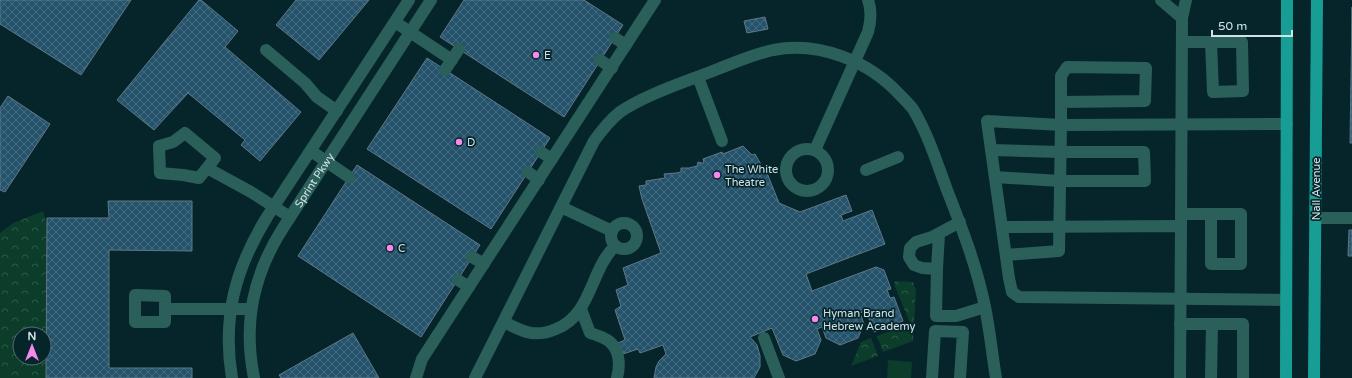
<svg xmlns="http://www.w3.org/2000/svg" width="1352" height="378" viewBox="0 0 1352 378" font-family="'Varela Round',sans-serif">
<defs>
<pattern id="forest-crowns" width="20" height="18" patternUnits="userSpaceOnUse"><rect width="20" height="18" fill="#0b3d2a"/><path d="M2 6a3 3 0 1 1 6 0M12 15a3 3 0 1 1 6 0" fill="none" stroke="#2e5949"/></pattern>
<pattern id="building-cross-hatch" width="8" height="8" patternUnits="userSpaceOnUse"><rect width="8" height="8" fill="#25536b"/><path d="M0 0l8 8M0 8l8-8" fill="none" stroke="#446b80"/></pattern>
</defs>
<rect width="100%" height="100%" fill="#05252b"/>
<!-- forest -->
<g fill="url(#forest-crowns)" fill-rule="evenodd">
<path d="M43,211l4,14 -1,153h-46v-145l13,-10zM20,334h24v24h-24z"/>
<polygon points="895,281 913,282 916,290 913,341 883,352 877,336 910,323 894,284"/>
<polygon points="871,338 878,356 851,366 861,342"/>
</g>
<!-- pitch -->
<polygon fill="#0b3d2a" points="888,360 912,362 911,378 887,378"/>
<!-- building -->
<g fill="url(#building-cross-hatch)" stroke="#5f7888">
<polygon points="0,0 131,0 81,75 0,24"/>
<polygon points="199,0 201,0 238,31 225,47 301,112 260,161 241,145 245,140 188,93 154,130 117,100"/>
<polygon points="296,0 369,0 319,60 276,25"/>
<polygon points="464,0 584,0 623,25 564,117 440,37"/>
<polygon points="1352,7 1352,143 1350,143"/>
<polygon points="765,17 768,29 747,33 744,21"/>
<polygon points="427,58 550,138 491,229 367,149"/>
<polygon points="8,96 50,124 5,192 0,190 0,108"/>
<polygon points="743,146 752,155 755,154 763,168 765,168 779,203 800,212 846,195 852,211 841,215 843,221 872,210 885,244 806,274 812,291 876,267 884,270 891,289 887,290 890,298 894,297 903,321 874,332 866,311 860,313 864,324 858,338 840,345 826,338 822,327 817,329 821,340 815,354 796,361 783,355 772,328 750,337 757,345 760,356 760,367 754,378 654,378 656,367 659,361 666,354 663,345 640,353 638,349 623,354 618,343 625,340 615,310 621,306 616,290 628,285 623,268 661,253 642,199 639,186 646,185 646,181 665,178 664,174 676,173 681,172 681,168 689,168 697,166 698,162 702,163 704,163 703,159 722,152 723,154"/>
<polygon points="357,165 480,245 421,337 298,256"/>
<polygon points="108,201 192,201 192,251 109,250 109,368 192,368 192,378 46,378 47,218 109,218"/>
<polygon points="1349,230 1352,230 1352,256 1348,256"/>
<polygon points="353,333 379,378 281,378 279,375"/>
</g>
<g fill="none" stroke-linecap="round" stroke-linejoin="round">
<!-- minor -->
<g stroke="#2b5f5a" stroke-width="12">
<polyline points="1161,0 1182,18"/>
<polyline points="395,22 452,60"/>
<polyline points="615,38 626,45"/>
<polyline points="1182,42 1242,42 1243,91 1213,92 1211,42"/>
<polyline points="266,50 305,83 317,97 337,111"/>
<polyline points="600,60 612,68"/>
<polyline points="445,70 459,49"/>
<polyline points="698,77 722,141"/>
<polyline points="1061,102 1145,101 1146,68 1067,67 1061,76 1061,125 1287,124"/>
<circle cx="807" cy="170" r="21"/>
<path d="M815,150l53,-118c3,-11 4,-21 0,-32"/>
<polyline points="991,150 1061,152 1144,152 1145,181 1060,181 995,177"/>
<polyline points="311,151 349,177"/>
<polyline points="541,152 552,159"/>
<polyline points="207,168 199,178 183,175 160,173 159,146 173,142 185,133 215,158 207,168 251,192 290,217"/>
<polyline points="866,170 898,157"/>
<polyline points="528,172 539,180"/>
<polyline points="561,207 612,231"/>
<polyline points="1181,214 1241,214 1241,264 1211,264 1211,214"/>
<polyline points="1316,218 1352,218"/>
<polyline points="960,222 932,237 916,242 910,248 909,257 914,265 922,268 937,269 936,316 956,316 985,307"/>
<circle cx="624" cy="236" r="13"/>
<polyline points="1181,226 1182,18 1186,0"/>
<polyline points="1002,227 1181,226 1180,378"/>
<polyline points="1006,255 1059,251 1061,125 987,121 1009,278 1012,292 1019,297 1286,300"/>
<polyline points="472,257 484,264"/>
<polyline points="937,269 939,234"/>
<polyline points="458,280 469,287"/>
<polyline points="165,309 165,322 135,322 135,295 165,296 165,309 251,309"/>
<path d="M581,309l9,24c7,2 15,5 20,9 10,9 10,24 7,36"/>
<path d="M504,322c19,10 31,16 52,7 36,-14 34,-59 59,-83"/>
<polyline points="1180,324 1243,324 1243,378"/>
<polyline points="764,338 779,378"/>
<path d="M232,378c-10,-60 3,-109 35,-161l142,-217"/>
<path id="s1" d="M254,378c-11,-55 -1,-103 29,-150l148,-228"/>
<polyline points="416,378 422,359 655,0"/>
<path d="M475,378l119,-237c8,-11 16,-21 26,-29 26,-18 68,-31 98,-43 18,-7 37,-15 55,-19 46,-9 96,11 127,45 4,4 9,9 13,14 15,25 24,54 34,81 15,38 30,77 38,117 5,24 7,47 11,71"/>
<polyline points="932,378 935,331 963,332 960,378"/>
<polyline points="1211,378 1212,324"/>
</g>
<!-- major -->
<g stroke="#179d93" stroke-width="12">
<polyline points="1286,378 1287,0"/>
<polyline points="1314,378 1317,0"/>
</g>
</g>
<!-- markers -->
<g fill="#f788ec" stroke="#05252b" stroke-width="1.5">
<circle cx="536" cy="55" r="4"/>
<circle cx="459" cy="142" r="4"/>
<circle cx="717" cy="175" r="4"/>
<circle cx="390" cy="248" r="4"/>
<circle cx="815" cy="319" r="4"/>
</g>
<g text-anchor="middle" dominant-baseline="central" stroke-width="3.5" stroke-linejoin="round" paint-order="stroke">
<!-- poi labels -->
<g font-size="11" fill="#d1e2e5" stroke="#05252b" text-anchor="start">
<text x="544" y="55">E</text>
<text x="467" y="142">D</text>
<text x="725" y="169">The White<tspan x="725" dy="13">Theatre</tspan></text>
<text x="398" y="248">C</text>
<text x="823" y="313">Hyman Brand<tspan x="823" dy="13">Hebrew Academy</tspan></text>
</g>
<!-- street labels -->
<g font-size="11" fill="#d1e2e5" stroke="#05252b">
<text stroke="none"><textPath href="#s1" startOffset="214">Sprint Pkwy</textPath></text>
<text transform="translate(1316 189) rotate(-90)">Nall Avenue</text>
</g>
</g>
<!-- north arrow -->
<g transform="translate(32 346)"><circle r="19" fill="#05252b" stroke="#577175"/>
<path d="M0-3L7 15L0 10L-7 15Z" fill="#f788ec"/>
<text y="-6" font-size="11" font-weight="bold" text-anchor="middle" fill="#d1e2e5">N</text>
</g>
<!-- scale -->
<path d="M1212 30v6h80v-6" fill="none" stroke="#d1e2e5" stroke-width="2"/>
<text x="1218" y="30" font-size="12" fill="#d1e2e5" stroke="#05252b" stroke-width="3" paint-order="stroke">50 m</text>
</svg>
